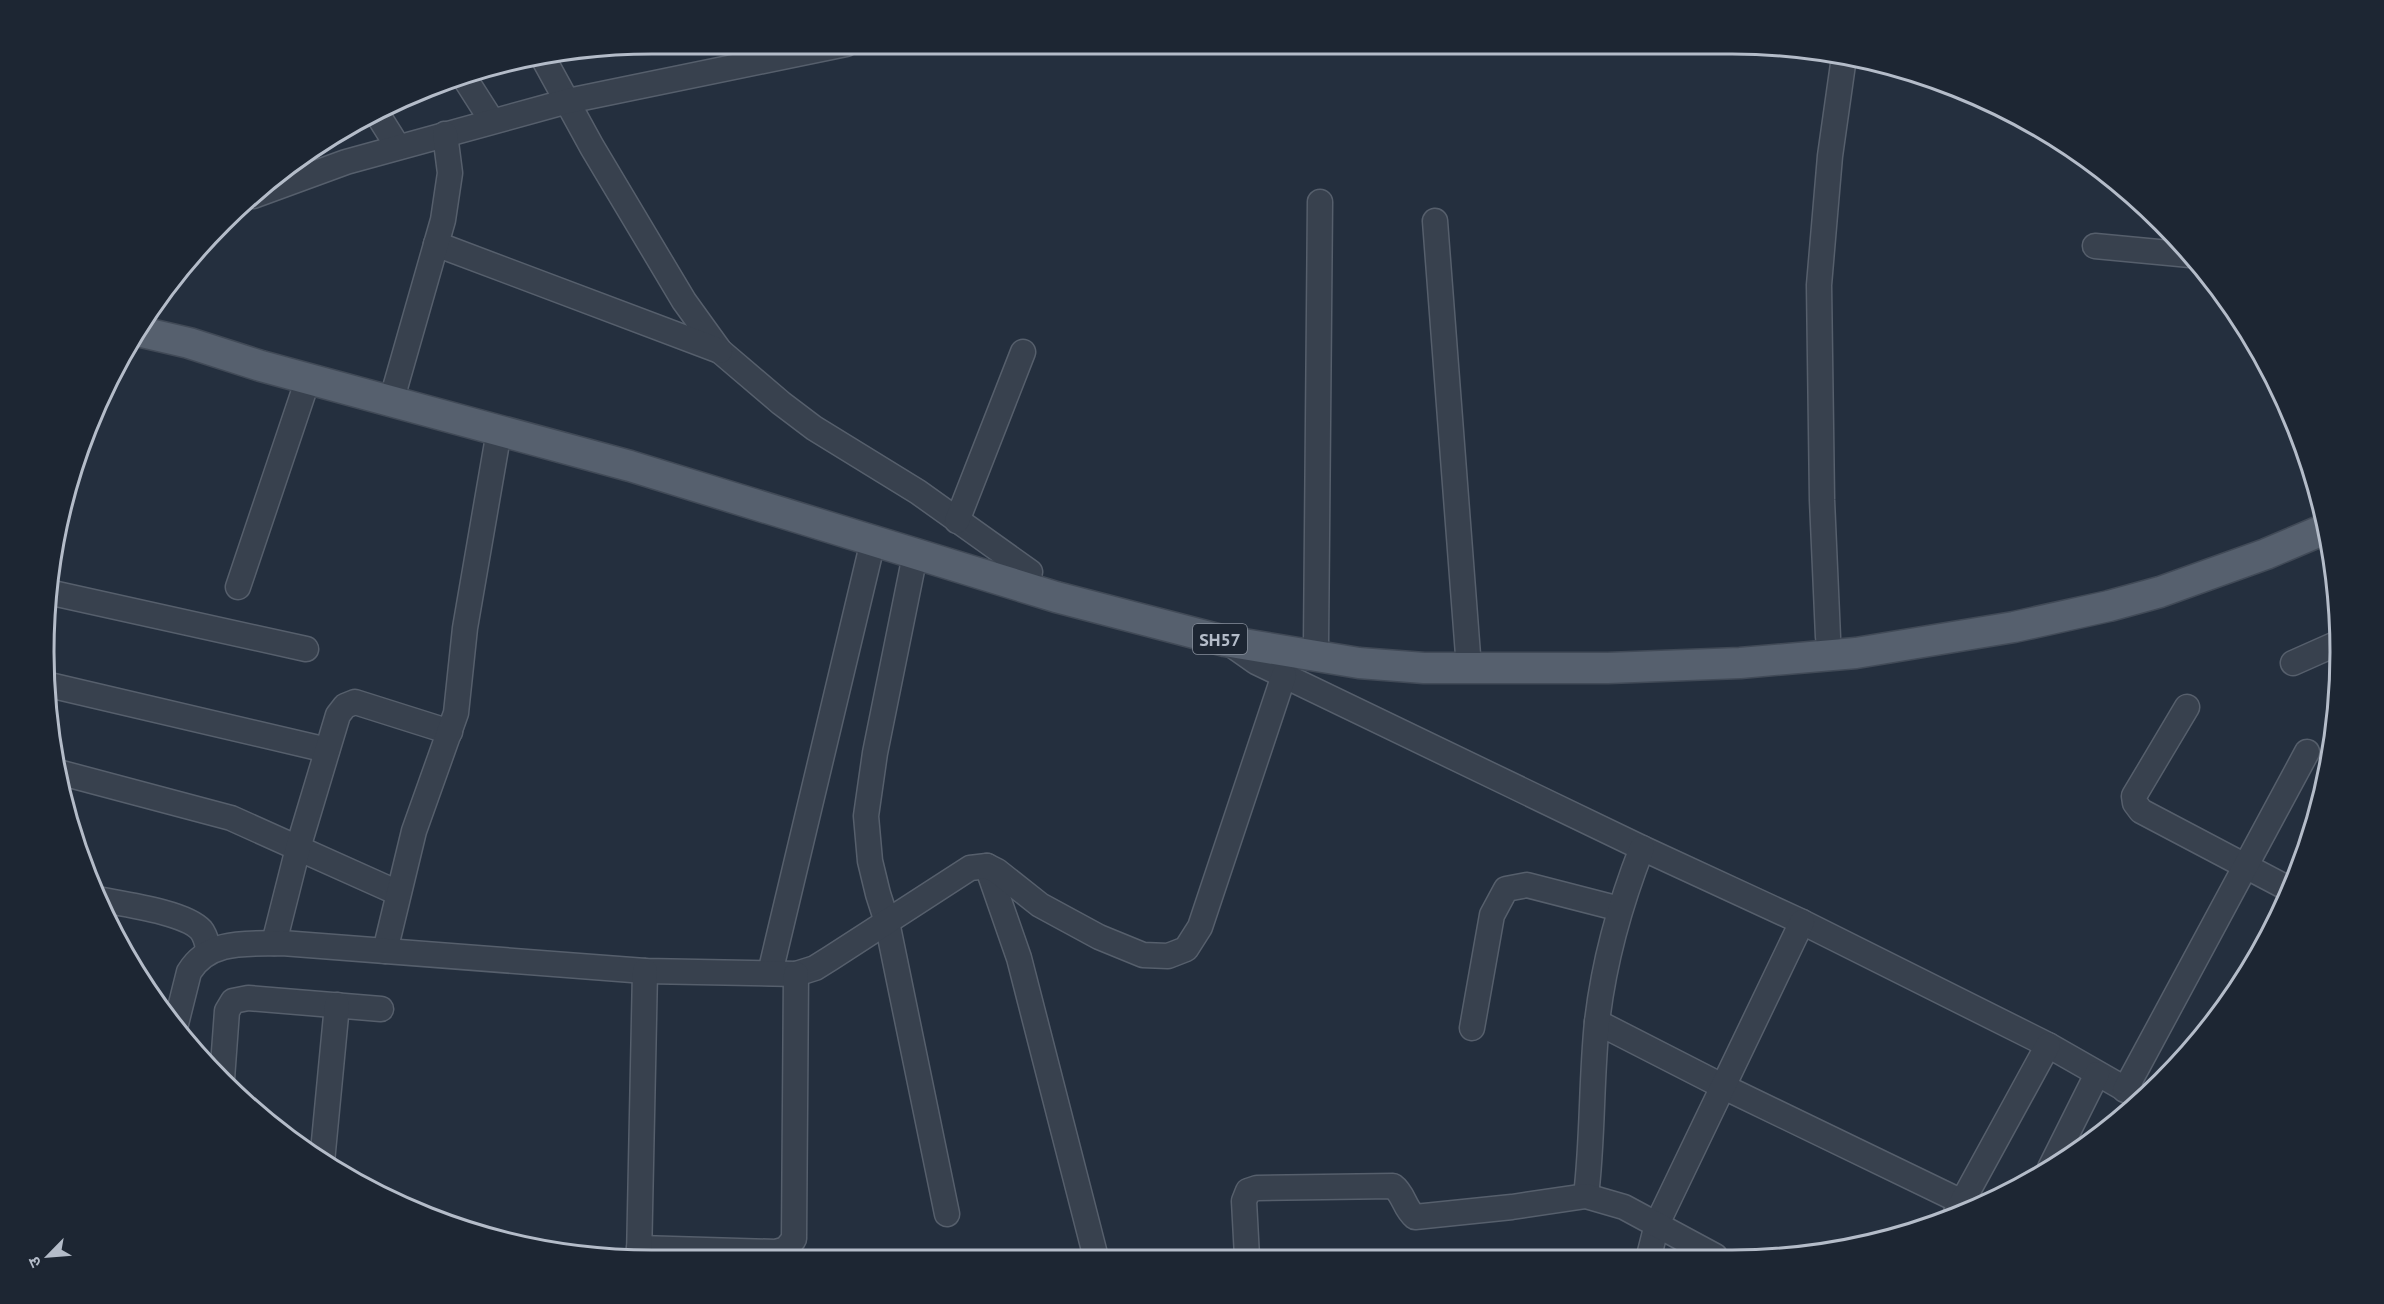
<svg xmlns="http://www.w3.org/2000/svg" width="2384" height="1304" viewBox="0 0 2384 1304" font-family="'PT Sans','Noto Sans Devanagari',sans-serif">
<rect width="100%" height="100%" fill="#242f3e"/>
<g fill="none" stroke-linecap="round" stroke-linejoin="round">
<defs>
<g id="minor">
<polyline points="541,54 592,147 684,301 720,351 781,403 814,428 918,492 1030,572"/>
<polyline points="462,74 492,121"/>
<polyline points="376,112 398,147"/>
<polyline points="253,196 346,162 568,101 846,44"/>
<polyline points="1435,221 1468,655"/>
<polyline points="436,244 720,351"/>
<polyline points="2095,246 2190,255"/>
<polyline points="391,402 443,220 450,173 445,134"/>
<polyline points="957,521 1023,352"/>
<polyline points="915,555 875,753 866,816 870,861 878,894 887,922 947,1214"/>
<polyline points="238,587 308,379"/>
<polyline points="48,592 306,649"/>
<polyline points="1828,637 1822,500 1819,285 1830,156 1844,57"/>
<polyline points="1229,643 1256,662 1642,848 1802,922 2048,1045 2139,1097"/>
<polyline points="1316,644 1320,202"/>
<polyline points="2293,663 2338,643"/>
<polyline points="45,684 327,750"/>
<polyline points="2187,707 2134,796 2135,803 2141,811 2289,889"/>
<polyline points="58,772 231,818 398,893"/>
<polyline points="987,866 1019,958 1096,1258"/>
<path d="M97,899c25,5 88,13 104,31 5,6 6,14 8,21"/>
<polyline points="274,943 298,848 338,715 345,706 355,702 450,732"/>
<polyline points="385,951 414,831 456,713 465,628 499,431"/>
<polyline points="770,973 873,541"/>
<polyline points="1597,1022 1724,1087 1962,1202"/>
<path d="M175,1028l14,-56c20,-33 59,-28 93,-29l363,28 151,3 19,-6 16,-10 139,-90 17,-2 10,5 43,34 59,32 44,18 25,1 18,-7 14,-22 84,-252"/>
<polyline points="1472,1028 1492,915 1506,889 1527,885 1620,909"/>
<polyline points="222,1079 227,1011 233,1001 248,998 381,1009"/>
<polyline points="2125,1090 2307,752"/>
<polyline points="322,1162 337,1005"/>
<polyline points="2050,1168 2097,1074"/>
<path d="M1586,1196c7,-58 5,-116 11,-174 7,-61 23,-118 45,-174"/>
<polyline points="1955,1215 2048,1045"/>
<polyline points="639,1248 776,1252 786,1249 794,1239 796,974"/>
<polyline points="1649,1256 1657,1224 1802,922"/>
<path d="M1247,1257l-3,-56 4,-10 9,-3 136,-2c11,8 11,22 22,31l97,-10 74,-11 38,11 91,49"/>
<polyline points="639,1259 645,971"/>
</g>
<polyline id="major" points="137,331 189,343 261,366 630,466 1056,597 1225,641 1359,663 1424,668 1608,668 1740,663 1856,653 2014,627 2109,606 2160,592 2266,554 2325,529"/>
</defs>
<!-- minor casing -->
<use href="#minor" stroke="#565f6c" stroke-width="27"/>
<!-- major casing -->
<use href="#major" stroke="#414a57" stroke-width="33"/>
<!-- minor -->
<use href="#minor" stroke="#38414e" stroke-width="24"/>
<!-- major -->
<use href="#major" stroke="#56606e" stroke-width="30"/>
</g>
<g text-anchor="middle" dominant-baseline="central" stroke-width="4.5" stroke-linejoin="round" paint-order="stroke">
<!-- shield labels -->
<rect fill="#1d2633" stroke="#878f9c" stroke-width="1.5" x="1193" y="624" width="54" height="30" rx="4.5"/>
<g font-size="18" font-weight="bold" fill="#b4bcc9">
<text x="1220" y="639">SH57</text>
</g>
</g>
<!-- crop -->
<path d="M0 0H2384V1304H0ZM652 54H1732A598 598 0 0 1 2330 652V652A598 598 0 0 1 1732 1250H652A598 598 0 0 1 54 652V652A598 598 0 0 1 652 54Z" fill="#1d2633" fill-rule="evenodd"/>
<path fill="none" stroke="#b4bcc9" stroke-width="3" d="M652 54H1732A598 598 0 0 1 2330 652V652A598 598 0 0 1 1732 1250H652A598 598 0 0 1 54 652V652A598 598 0 0 1 652 54Z"/>
<!-- north arrow -->
<g transform="translate(48 1256) rotate(245)" stroke="#1d2633" stroke-width="4.5" paint-order="stroke">
<path d="M0-4.5L10 22L0 15L-10 22Z" fill="#b4bcc9"/>
<text y="-9" font-size="16" font-weight="bold" text-anchor="middle" fill="#b4bcc9">उ</text>
</g>
</svg>
